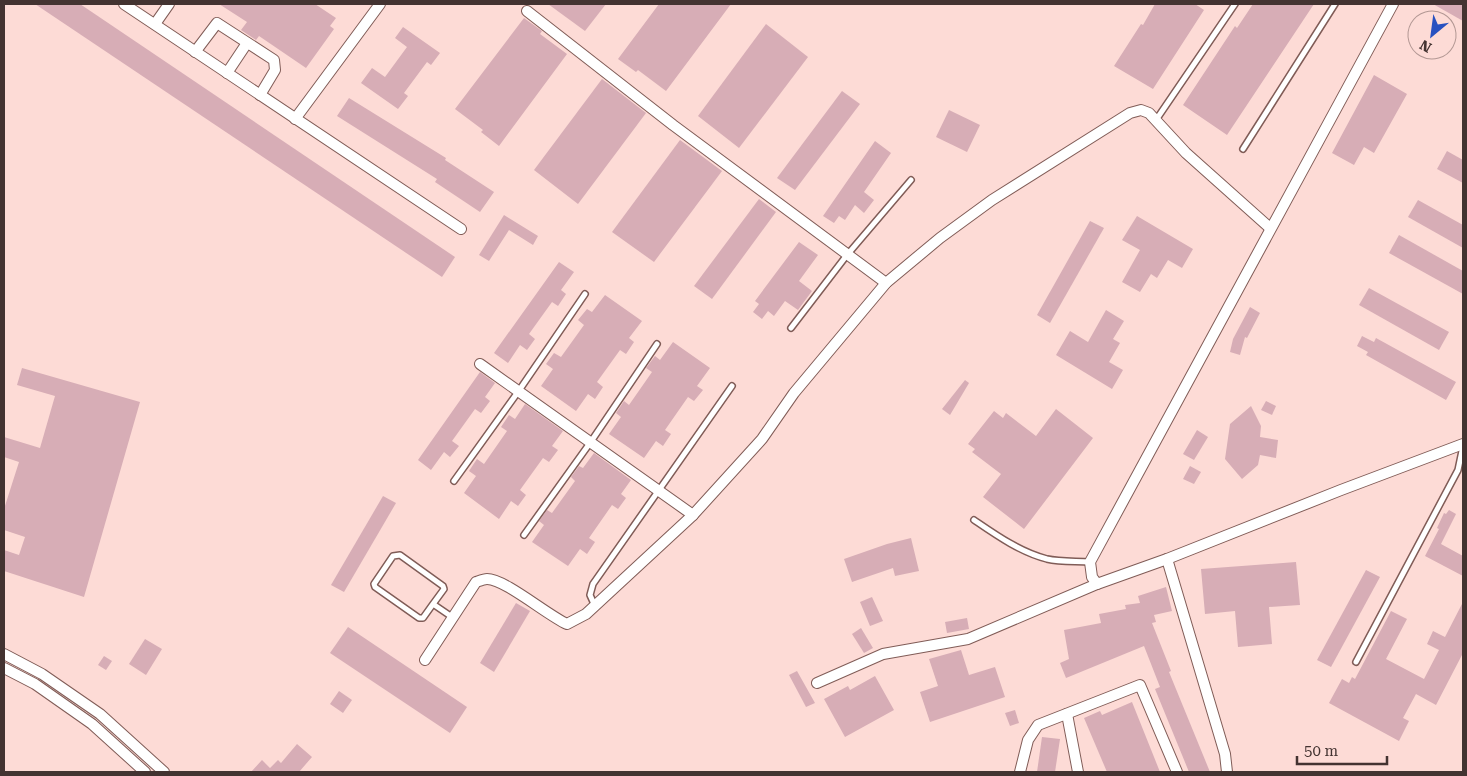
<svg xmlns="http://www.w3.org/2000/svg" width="1467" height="776" viewBox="0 0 1467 776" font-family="'Roboto Serif',serif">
<rect width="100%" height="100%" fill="#fddbd6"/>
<!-- building -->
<g fill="#d7adb6">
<polygon points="35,4 80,4 455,257 442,277"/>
<polygon points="219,4 315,4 336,18 330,26 334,29 306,68 259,36 256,40 241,30 247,22"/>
<polygon points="548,4 606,4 585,31"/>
<polygon points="659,4 731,4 666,91 638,70 636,72 618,59"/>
<polygon points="1155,4 1195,4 1204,10 1153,89 1114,66 1141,24 1143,25"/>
<polygon points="1253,4 1314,4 1227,135 1183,105 1235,26 1237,28"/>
<polygon points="1433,4 1463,4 1463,21"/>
<polygon points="524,18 542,31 540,34 567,54 499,146 481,132 483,130 455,109"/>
<polygon points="766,24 808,57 739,148 698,116"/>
<polygon points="403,27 440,53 431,65 427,62 404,93 408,96 398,109 361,83 372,68 385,77 407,47 395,38"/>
<polygon points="1374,75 1407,94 1374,153 1364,147 1354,165 1332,153"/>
<polygon points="602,79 646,113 578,204 534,170"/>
<polygon points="842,91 860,104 795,190 777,178"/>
<polygon points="349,98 446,158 445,160 494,192 480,212 435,182 437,179 337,116"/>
<polygon points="949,110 980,125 967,152 936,137"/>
<polygon points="680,140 722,171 654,262 612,232"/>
<polygon points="875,141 891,153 864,192 874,200 864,213 855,205 845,220 839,216 834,223 823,216"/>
<polygon points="1447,151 1463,160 1463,183 1437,169"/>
<polygon points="759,199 776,212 712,299 694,286"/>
<polygon points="1418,200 1463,225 1463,248 1408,217"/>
<polygon points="504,215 538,236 533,245 509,230 489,261 479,255"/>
<polygon points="1137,216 1193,249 1182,268 1168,260 1157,278 1151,274 1140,292 1122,282 1140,250 1122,240"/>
<polygon points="1090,221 1104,228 1050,323 1037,315"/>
<polygon points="1399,235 1463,271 1463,294 1389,253"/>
<polygon points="799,242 818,255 799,281 812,291 798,310 785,301 774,316 768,311 762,319 753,312 759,304 755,301"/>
<polygon points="559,262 574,272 561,290 566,294 558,306 552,302 529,334 535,339 527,350 520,345 508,363 494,353"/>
<polygon points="1369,288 1449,332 1439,350 1359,305"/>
<polygon points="605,295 642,321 629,338 634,342 626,354 620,350 597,382 603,387 595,399 588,394 576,411 541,386 553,369 546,364 554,353 561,357 584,325 578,320 587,309 592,312"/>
<polygon points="1250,307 1260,313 1247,338 1245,337 1240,355 1230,352 1233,339"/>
<polygon points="1106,310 1124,321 1113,339 1120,343 1109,362 1123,370 1112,389 1056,355 1070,331 1088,342"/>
<polygon points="1362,336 1374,342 1376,338 1456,382 1446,400 1366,355 1368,352 1357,346"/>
<polygon points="673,342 710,368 697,386 703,390 694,401 688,397 665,430 671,434 663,446 656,441 644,458 609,434 621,417 616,413 624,401 629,405 652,372 646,368 655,356 660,360"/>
<polygon points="22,368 140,402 84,597 4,571 4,550 19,555 25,537 4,530 4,509 19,462 4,457 4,437 40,448 55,396 17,385"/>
<polygon points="480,372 495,383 485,397 490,401 481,413 475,409 452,441 459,446 450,457 444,452 431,470 418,460"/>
<polygon points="965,380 969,383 950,415 942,409"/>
<polygon points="1266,401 1276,406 1272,415 1261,410"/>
<polygon points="525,404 563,431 552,446 558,450 549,462 543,458 520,490 526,495 518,506 511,501 499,519 464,493 476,476 469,471 477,459 484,464 507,431 501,427 509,415 515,419"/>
<polygon points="1251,406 1261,426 1260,437 1278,440 1276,458 1260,455 1258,465 1242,479 1225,459 1230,424"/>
<polygon points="1056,409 1093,438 1024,529 983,497 1001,474 972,452 975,449 968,444 994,411 1003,418 1006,413 1036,436"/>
<polygon points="1197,430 1208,437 1194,460 1183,454"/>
<polygon points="594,453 631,480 621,494 626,498 618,509 612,505 589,538 595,542 587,554 580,549 568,566 532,542 544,525 539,521 547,510 552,513 575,481 571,477 579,466 583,468"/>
<polygon points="1190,466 1201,472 1194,484 1183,479"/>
<polygon points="383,496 396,503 344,592 331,585"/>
<polygon points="1449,510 1456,514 1441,544 1463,556 1463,576 1425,556 1439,529 1437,528 1444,513 1446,514"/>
<polygon points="911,538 919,571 895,576 893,568 852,582 844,559 887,544"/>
<polygon points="1296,562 1300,605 1269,607 1272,644 1238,647 1235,611 1205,614 1201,569"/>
<polygon points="1366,570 1380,577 1331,667 1317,660"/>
<polygon points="1166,587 1172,611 1154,615 1156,622 1152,623 1171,671 1169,672 1210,772 1189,772 1155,689 1160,687 1144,646 1066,678 1060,663 1069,659 1064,630 1101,623 1099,614 1126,609 1125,605 1140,603 1138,596"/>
<polygon points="872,597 883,621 870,626 860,602"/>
<polygon points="1463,602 1463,653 1436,705 1416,694 1403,718 1409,721 1399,741 1329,703 1342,679 1349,683 1352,677 1355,679 1391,611 1407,619 1386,659 1424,679 1439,650 1427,644 1433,631 1445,637"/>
<polygon points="516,603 530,611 494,672 480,663"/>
<polygon points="967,618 969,629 947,633 945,622"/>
<polygon points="348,627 467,707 450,733 330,653"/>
<polygon points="861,628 873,648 864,653 852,634"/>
<polygon points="145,639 162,649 146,675 129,664"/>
<polygon points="961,650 969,675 995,667 1005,697 930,722 920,692 938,686 929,659"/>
<polygon points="104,656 112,661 106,670 98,665"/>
<polygon points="797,671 815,703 806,707 789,675"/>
<polygon points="875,676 894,710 845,737 824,699 848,686 850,690"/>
<polygon points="339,691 352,700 343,713 330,704"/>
<polygon points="1132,702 1160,772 1107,772 1084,718 1100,711 1102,715"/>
<polygon points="1015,710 1019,723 1010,726 1005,713"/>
<polygon points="1042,737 1060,739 1055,772 1037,772"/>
<polygon points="297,744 312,757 299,772 251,772 262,760 270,768 278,760 281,763"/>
</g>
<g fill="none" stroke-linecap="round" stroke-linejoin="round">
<defs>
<g id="lane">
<polyline points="1156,120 1235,4"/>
<polyline points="1243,149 1335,4"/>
<polyline points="791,328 847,255 911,180"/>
<polyline points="454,481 518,392 585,294"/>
<path d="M974,520c22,15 46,32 73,39 13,3 29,2 43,3"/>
<polyline points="524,535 590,443 657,344"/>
<polyline points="433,604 423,618 419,618 375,587 374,584 393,556 400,555 443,586 444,589 433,604 452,617"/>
<polyline points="595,606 590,595 593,584 732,386"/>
<polyline points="1356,662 1458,470 1463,446"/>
</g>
<g id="street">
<polyline points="124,4 461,229"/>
<polyline points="527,11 673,125 886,283"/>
<polyline points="155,24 169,4"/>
<polyline points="195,52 217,23 274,60 275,70 260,95"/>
<polyline points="227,73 247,43"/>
<polyline points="295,119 380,4"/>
<polyline points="480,364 693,515"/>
<polyline points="1167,559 1225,754 1227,772"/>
<polyline points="1097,584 1092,577 1090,562 1393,4"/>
<polyline points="4,654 42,674 100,714 164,772"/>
<path d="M425,660l51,-78c3,-1 8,-3 11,-3 18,0 60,36 80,45l19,-10 107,-99 69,-76 32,-46 92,-110 54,-45 52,-38 138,-87 11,-3 8,3 37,40 84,75"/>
<polyline points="4,668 35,684 92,724 145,772"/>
<polyline points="817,683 883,654 968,639 1097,584 1167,559 1341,490 1463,444"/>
<polyline points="1067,714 1078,772"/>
<polyline points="1020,772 1028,740 1038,725 1140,685 1177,772"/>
</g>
</defs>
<!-- lane casing -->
<use href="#lane" stroke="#805c57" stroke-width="8"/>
<!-- street casing -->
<use href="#street" stroke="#805c57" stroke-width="12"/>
<!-- lane -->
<use href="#lane" stroke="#fff" stroke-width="5"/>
<!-- street -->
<use href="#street" stroke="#fff" stroke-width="10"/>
</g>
<!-- border -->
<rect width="1467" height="776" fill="none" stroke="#433331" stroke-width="10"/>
<!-- north arrow -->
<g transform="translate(1432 35) rotate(209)"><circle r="24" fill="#fddbd6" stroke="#b39894"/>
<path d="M0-4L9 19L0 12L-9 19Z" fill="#2851c0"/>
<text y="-8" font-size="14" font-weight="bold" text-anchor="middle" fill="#433331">N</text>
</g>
<!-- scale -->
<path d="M1297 756v8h90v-8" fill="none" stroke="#433331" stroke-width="2.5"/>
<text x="1304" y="756" font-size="15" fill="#433331" stroke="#fddbd6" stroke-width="4" paint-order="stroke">50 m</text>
</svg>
